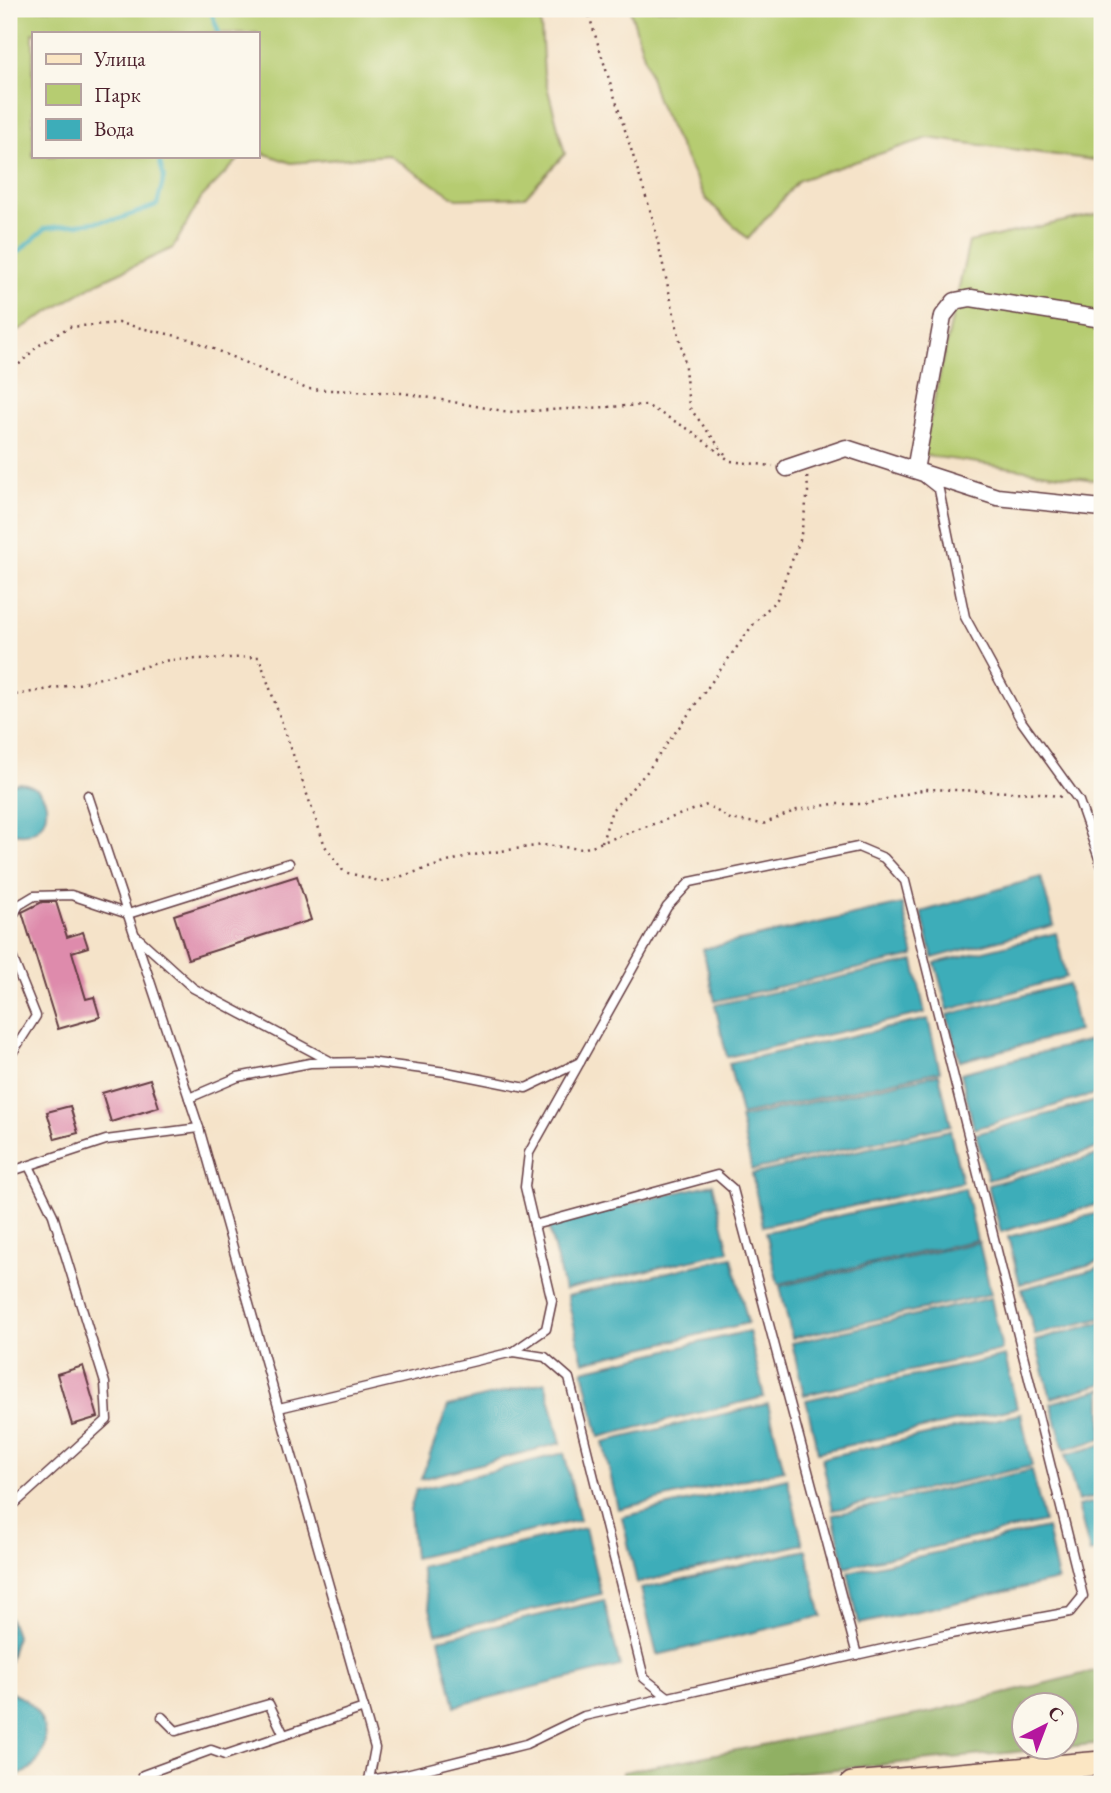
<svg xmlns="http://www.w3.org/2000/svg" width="1111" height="1793" viewBox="0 0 1111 1793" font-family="'EB Garamond',serif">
<rect width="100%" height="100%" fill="#fbf7ec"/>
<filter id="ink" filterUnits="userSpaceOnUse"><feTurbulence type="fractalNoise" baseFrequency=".0143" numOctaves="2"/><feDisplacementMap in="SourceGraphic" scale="14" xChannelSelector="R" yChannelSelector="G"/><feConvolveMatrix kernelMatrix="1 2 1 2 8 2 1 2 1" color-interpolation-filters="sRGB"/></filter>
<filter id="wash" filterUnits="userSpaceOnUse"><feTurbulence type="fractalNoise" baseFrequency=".00686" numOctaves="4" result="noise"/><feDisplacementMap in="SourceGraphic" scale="28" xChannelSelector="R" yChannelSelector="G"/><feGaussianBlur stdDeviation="1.57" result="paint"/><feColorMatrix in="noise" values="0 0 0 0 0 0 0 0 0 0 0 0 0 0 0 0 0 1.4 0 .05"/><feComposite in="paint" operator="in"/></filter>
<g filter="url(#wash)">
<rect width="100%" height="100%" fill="#f5e3c9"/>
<!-- green -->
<g fill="#b6cc71" stroke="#80764e" stroke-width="2">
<polygon points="9,9 540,9 544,75 565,154 525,197 457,199 388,155 291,163 257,151 257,33 33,33 33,156 242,156 201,198 173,248 99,282 9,336"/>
<polygon points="630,9 1102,9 1102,161 928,138 799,180 748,239 706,199 658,103"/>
<polygon points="1097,214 1102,215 1102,481 922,455 969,242"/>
</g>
<!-- forest -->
<polygon fill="#90b063" stroke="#6d6847" stroke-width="2" points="1102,1669 1102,1743 1066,1747 1066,1706 1024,1706 1024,1748 1057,1748 676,1784 622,1784 623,1772 932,1712"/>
<!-- water -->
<g fill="#3dadb9" stroke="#446672" stroke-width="2">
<path d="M19,783c43,3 32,63 -10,49v-47z"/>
<polygon points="1041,877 1054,925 933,958 921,912"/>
<polygon points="902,904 914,956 715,1001 703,949"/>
<polygon points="1056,933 1066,977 948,1010 935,963"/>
<polygon points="914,961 925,1013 727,1057 715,1005"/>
<polygon points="1068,984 1078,1031 960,1061 947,1015"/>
<polygon points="928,1019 940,1071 741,1115 729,1063"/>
<polygon points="1102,1037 1102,1092 974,1129 961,1073"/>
<polygon points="939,1074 951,1125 752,1170 740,1118"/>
<polygon points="1102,1099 1102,1147 988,1180 976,1134"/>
<polygon points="950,1130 962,1182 763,1226 752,1174"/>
<polygon points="1102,1154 1102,1203 1001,1232 988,1185"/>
<polygon points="713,1184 729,1251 564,1290 548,1223"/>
<polygon points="965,1188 977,1240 778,1284 766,1232"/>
<polygon points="1102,1212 1102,1261 1020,1284 1008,1237"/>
<polygon points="979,1242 991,1294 792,1338 780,1286"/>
<polygon points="732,1257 748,1323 583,1362 567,1296"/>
<polygon points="1102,1267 1102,1318 1035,1335 1022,1289"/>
<polygon points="991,1298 1002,1350 804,1395 792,1343"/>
<polygon points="1102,1322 1102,1384 1051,1398 1035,1341"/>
<polygon points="749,1331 764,1397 599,1437 583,1370"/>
<polygon points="1005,1356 1017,1408 818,1452 806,1400"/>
<polygon points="545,1382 561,1443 421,1479 448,1406"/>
<polygon points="1102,1389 1102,1439 1064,1450 1051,1403"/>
<polygon points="768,1404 784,1470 618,1509 603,1442"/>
<polygon points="1021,1414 1032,1466 833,1510 822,1458"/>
<polygon points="1102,1445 1102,1495 1078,1501 1065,1455"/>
<polygon points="564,1453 580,1520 414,1558 410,1510 416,1490"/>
<polygon points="1032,1470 1044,1522 845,1567 833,1515"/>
<polygon points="787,1478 803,1544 637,1583 622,1517"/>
<polygon points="1102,1500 1102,1549 1090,1553 1078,1506"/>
<polygon points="585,1528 601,1594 436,1633 420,1567"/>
<polygon points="1047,1528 1058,1580 859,1624 848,1572"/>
<polygon points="806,1550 822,1616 657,1655 641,1589"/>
<polygon points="604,1600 620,1666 455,1706 439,1639"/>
<polygon points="9,1616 16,1636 9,1663"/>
<path d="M9,1692c46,14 50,77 0,86z"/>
</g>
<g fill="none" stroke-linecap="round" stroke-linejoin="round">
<!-- stream -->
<g stroke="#3dadb9" stroke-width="4.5">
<polyline points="210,9 219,33"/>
<polyline points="9,260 46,228 119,219 157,205 164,177 158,156"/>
</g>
</g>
<g id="blocks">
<!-- building -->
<g fill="#de8bac">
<polygon points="297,876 311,920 188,959 174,915"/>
<polygon points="42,902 56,902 67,937 83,932 88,947 72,952 86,999 94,997 100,1017 58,1029 22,912"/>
<polygon points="150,1079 159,1107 111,1122 102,1093"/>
<polygon points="70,1106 78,1133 55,1139 47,1112"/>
<polygon points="83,1366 98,1417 72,1425 57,1374"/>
</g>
</g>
</g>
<g filter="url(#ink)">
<use href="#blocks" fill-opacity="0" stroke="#643c43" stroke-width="2"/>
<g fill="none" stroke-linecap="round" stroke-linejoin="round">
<defs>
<g id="lane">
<polyline points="925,479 939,490 965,617 1022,722 1079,801 1102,867"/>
<polyline points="88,795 199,1128 375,1748 369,1780 363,1784"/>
<polyline points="9,923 19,905 34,896 71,895 128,914 289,863"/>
<polyline points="136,936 193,988 330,1061"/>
<polyline points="9,949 36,1016 9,1058"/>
<polyline points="189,1098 238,1077 310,1063 369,1062 446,1072 526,1088 580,1062"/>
<polyline points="9,1172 106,1140 199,1128"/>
<polyline points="534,1225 717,1175 733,1189 857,1655"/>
<polyline points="513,1352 545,1357 569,1378 644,1678 668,1697"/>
<polyline points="279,1408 513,1352 546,1329 552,1301 525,1187 529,1153 667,907 690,882 858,847 884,858 905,881 1083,1596 1070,1612 945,1635 584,1716 526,1744 406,1774 369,1780"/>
<polyline points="9,1509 107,1420 105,1383 53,1215 29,1166"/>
<polyline points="162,1717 176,1731 269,1704 284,1735"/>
<polyline points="143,1775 211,1750 225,1755 364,1708"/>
</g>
<g id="street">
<polyline points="787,468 846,448 997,497 1102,508"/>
<polyline points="915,470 943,316 955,301 971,298 1102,319"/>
</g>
<polyline id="secondary" points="852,1784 1102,1763"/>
</defs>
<!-- lane casing -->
<use href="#lane" stroke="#643c43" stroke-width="11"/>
<!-- street casing -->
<use href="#street" stroke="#643c43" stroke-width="19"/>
<!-- secondary casing -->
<use href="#secondary" stroke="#643c43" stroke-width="26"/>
<!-- path -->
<g stroke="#643c43" stroke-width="2.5" stroke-dasharray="2 5" stroke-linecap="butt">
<polyline points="587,9 652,216 684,358 689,407 728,458"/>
<polyline points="9,374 38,346 69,327 119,323 190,339 307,389 403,393 509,412 646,405 690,430 730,461 773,466"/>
<polyline points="9,696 78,684 169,660 259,657 325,846 344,872 383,882 467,856 543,845 583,849 707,805 730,819 763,824 797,810 833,804 866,804 926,789 1040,793 1062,797"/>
<polyline points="602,842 612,810 646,773 752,626 777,599 800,540 808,492 807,475"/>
</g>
<!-- lane -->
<use href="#lane" stroke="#fff" stroke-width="8"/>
<!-- street -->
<use href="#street" stroke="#fff" stroke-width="16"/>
<!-- secondary -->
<use href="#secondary" stroke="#fbe6c3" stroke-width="23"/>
</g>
</g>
<!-- margin -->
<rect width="1111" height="1793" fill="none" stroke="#fbf7ec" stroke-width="35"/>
<!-- legend -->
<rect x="32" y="32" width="228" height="126" fill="#fbf7ec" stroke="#b4a19f" stroke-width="2"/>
<rect x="46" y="54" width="35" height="10" fill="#fbe6c3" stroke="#b4a19f" stroke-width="2"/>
<text x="94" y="66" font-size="21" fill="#4a1f2b">Улица</text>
<rect x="46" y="84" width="35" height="21" fill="#b6cc71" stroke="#b4a19f" stroke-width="2"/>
<text x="94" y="102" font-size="21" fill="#4a1f2b">Парк</text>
<rect x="46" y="119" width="35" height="21" fill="#3dadb9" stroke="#b4a19f" stroke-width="2"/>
<text x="94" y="136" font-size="21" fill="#4a1f2b">Вода</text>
<!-- north arrow -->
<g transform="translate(1045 1726) rotate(42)"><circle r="33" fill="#fbf7ec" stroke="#b4a19f" stroke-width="2"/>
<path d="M0-5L12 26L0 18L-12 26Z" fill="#b5179e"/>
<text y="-10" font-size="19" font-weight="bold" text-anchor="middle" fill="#4a1f2b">С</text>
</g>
</svg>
